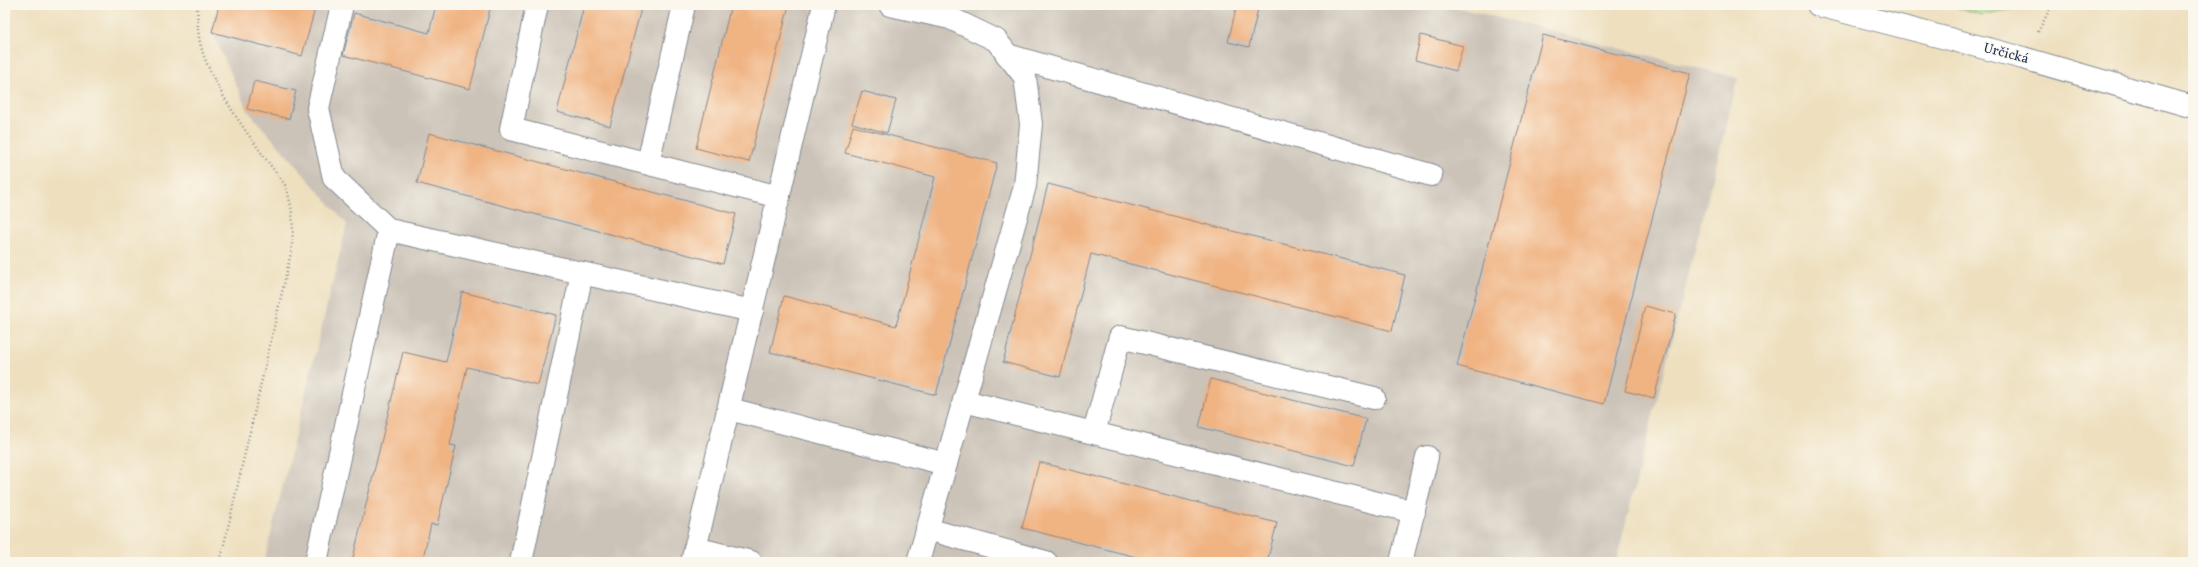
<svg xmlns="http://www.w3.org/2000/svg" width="2198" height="567" viewBox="0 0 2198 567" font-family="Vollkorn,serif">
<rect width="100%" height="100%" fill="#fbf7ec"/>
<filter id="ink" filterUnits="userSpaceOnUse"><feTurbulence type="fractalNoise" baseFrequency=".025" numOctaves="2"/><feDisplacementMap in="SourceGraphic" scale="8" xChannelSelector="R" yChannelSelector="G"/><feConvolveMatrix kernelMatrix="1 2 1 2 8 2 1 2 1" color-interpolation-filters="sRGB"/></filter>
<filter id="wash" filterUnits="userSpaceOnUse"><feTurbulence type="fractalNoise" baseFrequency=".012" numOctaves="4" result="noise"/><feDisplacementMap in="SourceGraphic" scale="16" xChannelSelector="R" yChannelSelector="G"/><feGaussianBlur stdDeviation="0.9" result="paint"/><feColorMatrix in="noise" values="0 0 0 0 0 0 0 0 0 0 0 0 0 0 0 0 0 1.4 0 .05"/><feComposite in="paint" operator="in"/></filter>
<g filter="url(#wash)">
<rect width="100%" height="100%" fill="#eee0bf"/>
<!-- industrial -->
<polygon fill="#cbc2b8" points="219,5 1448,5 1738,78 1616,562 264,562 347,224 248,111 212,32"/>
<!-- green -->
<polygon fill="#a9d783" stroke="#628370" points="1949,5 2035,5 1982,15"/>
<g id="blocks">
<!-- building -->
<g fill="#f0b382">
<polygon points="219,5 316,5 302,56 212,32"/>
<polygon points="436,5 491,5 470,89 343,55 354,13 429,33"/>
<polygon points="584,5 642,5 610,126 557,112"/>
<polygon points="731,5 789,5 749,162 696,148"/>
<polygon points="1237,5 1259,5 1249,47 1228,42"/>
<polygon points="1421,35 1463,46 1456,71 1415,60"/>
<polygon points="1543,35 1690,73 1604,404 1457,366"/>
<polygon points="254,81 296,91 289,119 247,109"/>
<polygon points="862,91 896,100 887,133 852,123"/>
<polygon points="853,126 997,163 936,395 770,352 784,296 896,326 935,177 845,153"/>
<polygon points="429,133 736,214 723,264 417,183"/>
<polygon points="1048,184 1405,275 1392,331 1091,254 1060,377 1003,362"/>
<polygon points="462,292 556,315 538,385 467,367 450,445 456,446 437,525 431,524 422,562 352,562 403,352 446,362"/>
<polygon points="1645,306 1676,314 1654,398 1625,391"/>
<polygon points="1211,379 1366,419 1354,466 1199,427"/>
<polygon points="1039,462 1277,523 1267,562 1156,562 1022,528"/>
</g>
</g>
</g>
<g filter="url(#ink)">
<use href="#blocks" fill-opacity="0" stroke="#84888e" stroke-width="1"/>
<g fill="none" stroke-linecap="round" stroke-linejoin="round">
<defs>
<g id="minor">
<polyline points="342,5 318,108 334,178 389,230 752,311"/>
<polyline points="537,5 511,129 779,197"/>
<polyline points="890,5 950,18 996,40 1025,77 1031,124 1025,186 918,562"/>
<polyline points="1818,5 2023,58 2193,107"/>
<polyline points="1007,55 1431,175"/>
<polyline points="648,163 684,5"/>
<polyline points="964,401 1414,512"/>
<polyline points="729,409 946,464"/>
<polyline points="1094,433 1120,337 1374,398"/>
<polyline points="927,529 1046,562"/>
<polyline points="695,548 751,562"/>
<polyline points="316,562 389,230"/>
<polyline points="521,562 582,273"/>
<polyline points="692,562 824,5"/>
<polyline points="1401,562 1427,457"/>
</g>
</defs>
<!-- minor casing -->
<use href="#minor" stroke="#84888e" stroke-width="24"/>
<!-- path -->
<g stroke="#84888e" stroke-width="2.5" stroke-dasharray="1 3" stroke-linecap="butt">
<path d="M197,5c1,15 0,30 5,45 13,43 56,98 83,135 9,24 9,43 6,68l-71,309"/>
<polyline points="2038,32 2052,5"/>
</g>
<!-- minor -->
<use href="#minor" stroke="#fff" stroke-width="22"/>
</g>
</g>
<g text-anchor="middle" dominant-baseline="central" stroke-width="3" stroke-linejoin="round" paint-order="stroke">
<!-- street labels -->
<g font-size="14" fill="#1b2f5e" stroke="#fbf7ec">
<text transform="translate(2006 54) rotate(15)">Určická</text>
</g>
</g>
<!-- margin -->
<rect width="2198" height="567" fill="none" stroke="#fbf7ec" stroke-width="20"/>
</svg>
